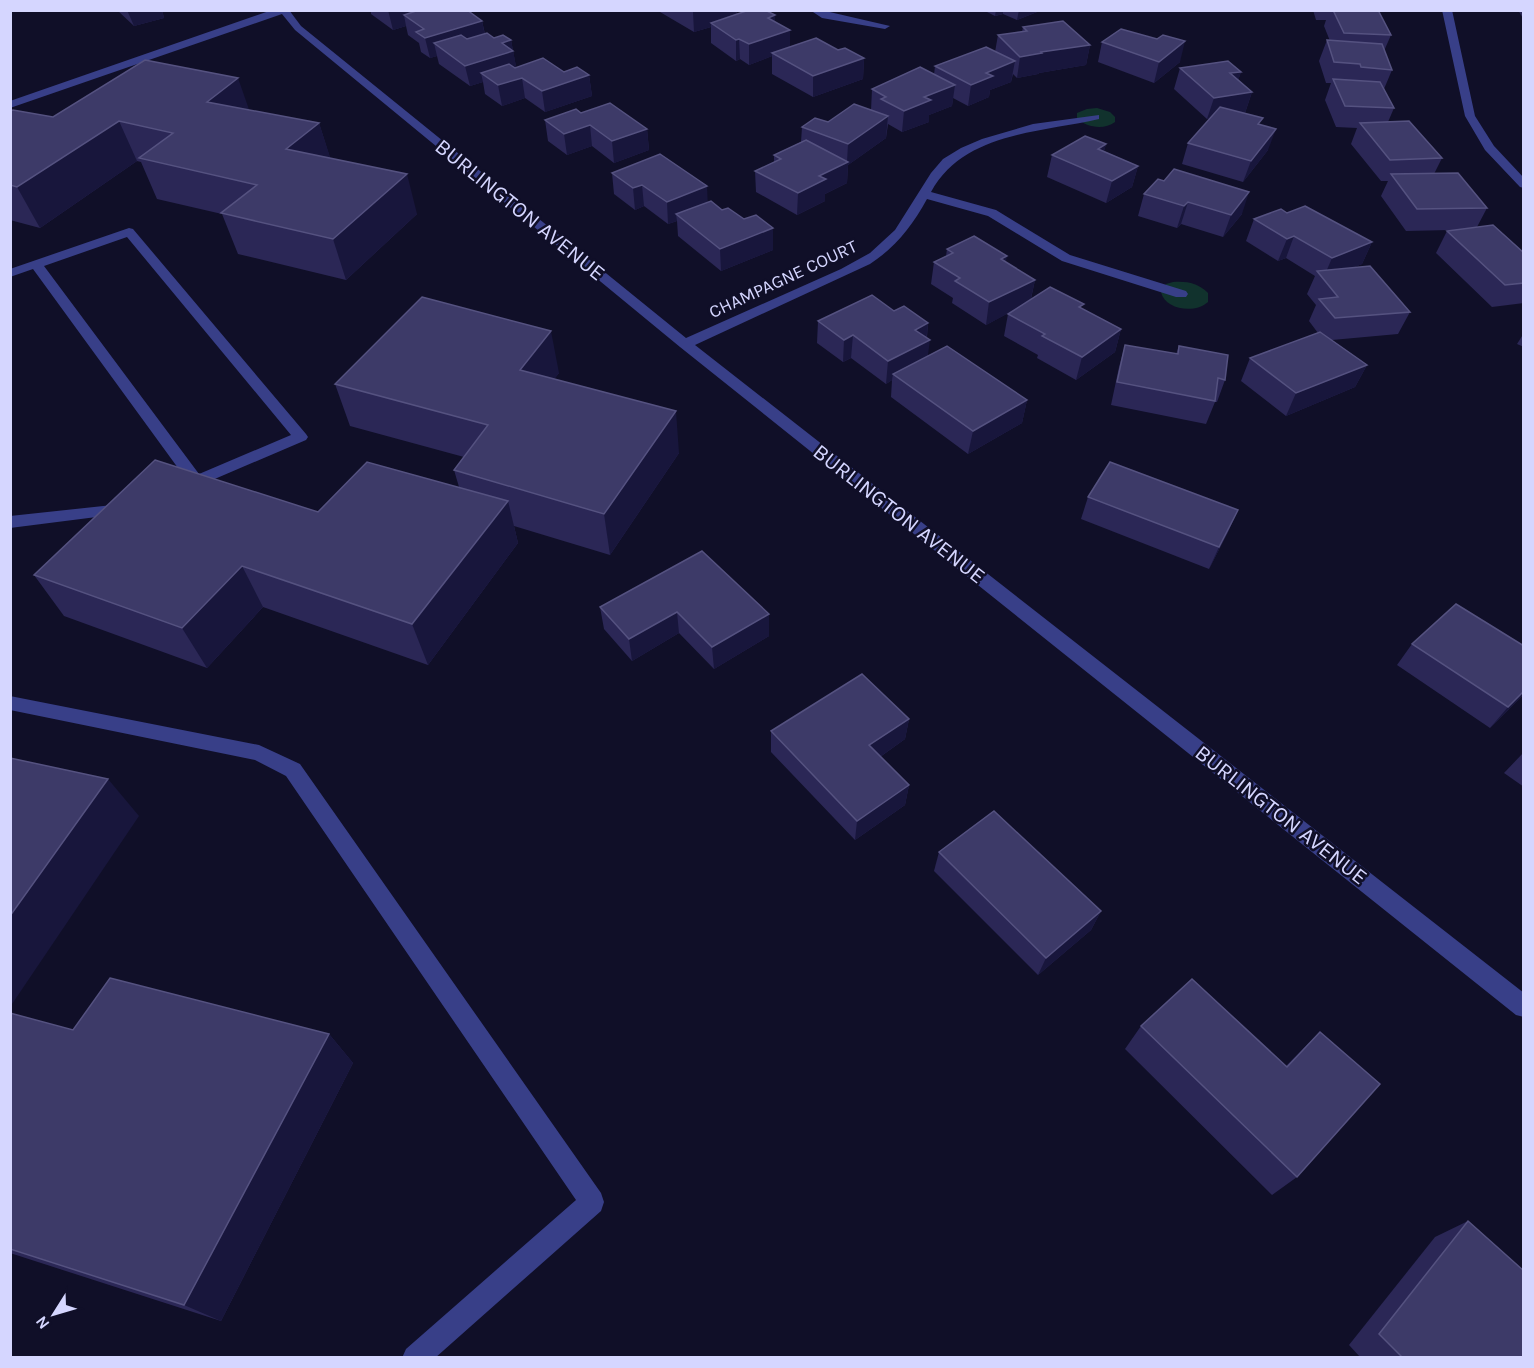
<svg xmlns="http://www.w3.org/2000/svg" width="1534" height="1368" viewBox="0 0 1534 1368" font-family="Karla,sans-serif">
<rect width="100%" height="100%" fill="#100f28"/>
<!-- green -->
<g fill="#11322d">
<path d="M1097,108l13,4 5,5v5c-11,8 -28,6 -38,-4v-5l10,-4z"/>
<path d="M1173,282c14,-1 25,1 35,11v9c-13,12 -43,8 -47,-10l5,-8z"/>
</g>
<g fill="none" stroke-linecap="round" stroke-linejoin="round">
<!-- lane -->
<g fill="#383f88" fill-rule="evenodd">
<path d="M129,228l4,1 173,205 2,3 -2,3 -117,50h-10l-3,-4 10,-7 -153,-210 -23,8v-8zM127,237l164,198 -92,39 -155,-208z"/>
<polygon points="122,504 128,505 130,509 128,513 10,528 10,516"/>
<polygon points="10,696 259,745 300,764 601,1193 604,1202 601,1211 435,1358 402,1358 406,1349 576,1200 286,776 255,760 10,710"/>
</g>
<!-- street -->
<g fill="#383f88" fill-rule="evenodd">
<path d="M272,10h17l12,16 385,312 155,-69 29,-16 25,-23 36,-57 12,-14 18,-11 21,-9 51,-15 66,-9v4c-60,14 -135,13 -168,73l65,18 74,45 116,36 2,3 -2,3h-10l-114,-36 -74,-45 -61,-17c-15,27 -31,48 -57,65l-175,81 829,648v24l-8,-2 -836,-668 -385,-317 -13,-16 -272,94v-7z"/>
<polygon points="810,10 821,10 890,26 885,29 822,18"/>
<polygon points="1442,10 1452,10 1475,116 1494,146 1524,178 1524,188 1520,187 1485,150 1465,116"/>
</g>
</g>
<!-- wall -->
<g fill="#2b2756">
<polygon points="117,10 162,10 164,18 134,26"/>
<polygon points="371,10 467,10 482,21 485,34 494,38 511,40 516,67 589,75 592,96 545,112 525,98 502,106 485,94 483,82 470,86 439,64 437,56 430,58 421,52 419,43 408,35 406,26 393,30 371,14"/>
<polygon points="660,10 736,10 737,15 775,15 775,22 790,47 838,50 864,58 863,79 813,97 772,74 772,56 749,65 740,59 736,61 711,43 711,27 694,32 660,12"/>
<polygon points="983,10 1042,10 1017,20 1003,14 995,16"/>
<polygon points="1313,10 1378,10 1391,35 1384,51 1392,70 1384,89 1394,108 1388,122 1442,158 1434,174 1487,208 1477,227 1524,253 1524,303 1492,307 1436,253 1447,231 1450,230 1406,231 1381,196 1388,181 1381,181 1351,144 1357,128 1336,127 1325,100 1331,83 1326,83 1319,61 1327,40 1330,41 1324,26 1326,20 1316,20"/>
<polygon points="1518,10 1524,10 1524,20"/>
<polygon points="1023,27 1090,45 1086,65 1039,73 1038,74 1017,78 1013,74 1011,82 990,90 989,97 968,106 953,98 952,106 929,115 929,122 902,132 888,124 886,138 848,165 847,183 825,194 825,201 797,215 756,192 755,171 774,162 774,155 801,142 802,127 828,122 871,110 872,89 934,75 935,66 995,52 998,35 1022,32"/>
<polygon points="1102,42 1180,62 1154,83 1098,62"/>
<polygon points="1180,68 1241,72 1238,80 1252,92 1245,113 1261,125 1268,150 1243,182 1182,164 1188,143 1210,119 1207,119 1174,89"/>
<polygon points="249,110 319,123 330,158 417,214 346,280 238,254 222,214 157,199 141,162 137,161 40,228 10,220 10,111 53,117"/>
<polygon points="545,120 647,129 649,150 614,163 592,146 567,155 548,141"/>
<polygon points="1106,144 1104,151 1138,166 1132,187 1106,203 1047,177 1052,155"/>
<polygon points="612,173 708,203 744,219 773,228 773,250 721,271 678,236 677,221 668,224 644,206 635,210 614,194"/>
<polygon points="1158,179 1242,214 1223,237 1181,224 1177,228 1138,216 1144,194"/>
<polygon points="1287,213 1372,242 1362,264 1352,268 1410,312 1398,334 1332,340 1367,365 1355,387 1286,416 1241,381 1250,358 1318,333 1309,321 1316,305 1307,294 1315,276 1286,258 1278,261 1246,241 1254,219"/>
<polygon points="947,249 1006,262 1035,280 1031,299 1083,309 1121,329 1115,352 1076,380 1037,358 1038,355 1004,336 1008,314 1010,312 986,325 952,303 953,298 931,284 934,262 946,256"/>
<polygon points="894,311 928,323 927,337 928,356 1027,400 1022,423 968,454 891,397 892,380 886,384 851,358 843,362 817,343 818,321"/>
<polygon points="1524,333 1524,347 1517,344"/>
<polygon points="1125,345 1176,354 1179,346 1225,380 1217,402 1215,402 1206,424 1111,405 1119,367"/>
<polygon points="559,373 554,379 679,453 610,555 514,526 518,543 428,665 263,607 207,668 64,616 34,575 318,512 459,487 454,470 464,457 350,426 335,384"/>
<polygon points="1088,497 1238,510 1228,532 1209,569 1081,519"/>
<polygon points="600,607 769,614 769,636 714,669 679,633 632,661 604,629"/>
<polygon points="1412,644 1524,694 1490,728 1397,665"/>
<polygon points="909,719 905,739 880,757 909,785 905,805 855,840 771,752 771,731"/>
<polygon points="1524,752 1524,787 1504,773"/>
<polygon points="939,852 1101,911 1091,930 1038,975 934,871"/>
<polygon points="10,1013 73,1030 329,1034 353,1063 221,1321 10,1253"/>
<polygon points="1141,1026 1286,1066 1320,1032 1297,1177 1272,1195 1125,1049"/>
<polygon points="1468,1221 1524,1358 1361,1358 1349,1345 1435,1237"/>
</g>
<!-- shaded-wall -->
<g fill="#18163c">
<polygon points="127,10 162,10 164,18 134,26"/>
<polygon points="388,10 436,10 404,15 406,26 393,30"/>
<polygon points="698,10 736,10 737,18 711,23 711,27 694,32 693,12"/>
<polygon points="996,10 1003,10 1003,14 995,16"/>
<polygon points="1019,10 1042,10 1017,20"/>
<polygon points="775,15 775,35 790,30 790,50 772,53 772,56 749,65 749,44 768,18"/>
<polygon points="482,21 486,41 434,43 437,56 430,58 425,38"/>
<polygon points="739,39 740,59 736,61 736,40"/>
<polygon points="511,40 517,71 481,73 483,82 470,86 465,66 502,43"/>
<polygon points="1185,41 1180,62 1154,83 1159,62"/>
<polygon points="1090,45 1086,65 1039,73 1038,74 1017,78 1020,57 1041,52"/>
<polygon points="864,58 863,79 813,97 813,76"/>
<polygon points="1015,61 1011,82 990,90 989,97 968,106 971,85 986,73"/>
<polygon points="1241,72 1234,93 1230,73"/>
<polygon points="589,75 592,96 545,112 542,91"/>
<polygon points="238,78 252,118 207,102"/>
<polygon points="522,78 525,98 502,106 498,85"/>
<polygon points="955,85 952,106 929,115 929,122 902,132 904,111 924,97"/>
<polygon points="1252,92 1245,113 1207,119 1214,98"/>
<polygon points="888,116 886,138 848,165 847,183 825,194 825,201 797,215 798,193 819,176 847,162 848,144"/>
<polygon points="119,121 137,161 40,228 17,187"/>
<polygon points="319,123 332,163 286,149"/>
<polygon points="590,125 592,146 567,155 564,134"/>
<polygon points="647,129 649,150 614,163 612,141"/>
<polygon points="1276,129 1268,150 1243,182 1251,161"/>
<polygon points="1106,144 1100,166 1098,149"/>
<polygon points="1138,166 1132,187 1106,203 1112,181"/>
<polygon points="407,174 417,214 346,280 333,239"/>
<polygon points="642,185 644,206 635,210 633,188"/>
<polygon points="707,186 708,208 676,214 677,221 668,224 667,202"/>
<polygon points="1249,192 1242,214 1223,237 1231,215"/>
<polygon points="1188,202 1181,224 1177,228 1184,206"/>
<polygon points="773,228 773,250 721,271 720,249"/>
<polygon points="1294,236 1286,258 1278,261 1287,239"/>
<polygon points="1372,242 1362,264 1324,280 1323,279 1332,258"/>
<polygon points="1007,256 1003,278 1001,259"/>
<polygon points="1035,280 1030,302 986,325 989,302"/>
<polygon points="928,323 926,342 930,340 927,362 893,374 892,380 886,384 888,361 915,330"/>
<polygon points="1121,329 1115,352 1076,380 1082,357"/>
<polygon points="551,331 559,373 529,412 520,370"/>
<polygon points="853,335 851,358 843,362 844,340"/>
<polygon points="1367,365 1355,387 1286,416 1296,393"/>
<polygon points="1027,400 1022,423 968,454 973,431"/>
<polygon points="676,411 679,453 610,555 604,514"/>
<polygon points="508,501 518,543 428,665 412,624"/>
<polygon points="1238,510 1228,532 1209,569 1219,547"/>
<polygon points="242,566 263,607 207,668 182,628"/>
<polygon points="677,612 679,633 632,661 629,639"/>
<polygon points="769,614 769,636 714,669 712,647"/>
<polygon points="1524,691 1524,694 1490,728 1508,707"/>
<polygon points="909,719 905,739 867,766 869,745"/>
<polygon points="108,779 139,816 10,1007 10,916"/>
<polygon points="909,785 905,805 855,840 857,821"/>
<polygon points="1101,911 1091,930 1038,975 1046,958"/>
<polygon points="329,1034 353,1063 221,1321 184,1305"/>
</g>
<!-- building -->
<g fill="#3d3a68" stroke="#555280" stroke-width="1.5">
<polygon points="419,10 467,10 482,21 425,38 416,32 424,29 404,15"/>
<polygon points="749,10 765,10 775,15 768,18 790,30 749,44 739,39 736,40 711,23"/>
<polygon points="1333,10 1378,10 1391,35 1344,33"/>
<polygon points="1063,21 1090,45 1041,52 1042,53 1020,57 998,35 1027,31 1023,27"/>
<polygon points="1121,29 1157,39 1163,35 1185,41 1159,62 1102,42"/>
<polygon points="487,33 494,38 503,35 511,40 502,43 513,51 465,66 434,43 461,35 467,39"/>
<polygon points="816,38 838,50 845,48 864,58 813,76 772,53"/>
<polygon points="1327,40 1382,44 1392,70 1361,67 1360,64 1334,62"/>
<polygon points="986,47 1015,61 986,73 993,76 971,85 935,66"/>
<polygon points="543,58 564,72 577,67 589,75 542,91 522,78 498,85 481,73 509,64 515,68"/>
<polygon points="145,60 238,78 207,102 319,123 286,149 407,174 333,239 221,213 257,185 139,158 173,133 119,121 17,187 10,185 10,111 13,110 53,117"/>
<polygon points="1228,61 1241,72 1230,73 1252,92 1214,98 1180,68"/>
<polygon points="920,67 955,85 924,97 931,100 904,111 881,99 886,97 872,89"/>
<polygon points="1333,79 1380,82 1394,108 1345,106"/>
<polygon points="610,103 647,129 612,141 590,125 564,134 545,120 576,109 581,113"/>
<polygon points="854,104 888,116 848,144 802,127 815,118 828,122"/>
<polygon points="1220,107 1263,118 1258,124 1276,129 1251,161 1188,143"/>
<polygon points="1409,121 1442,158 1390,160 1360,123"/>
<polygon points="1085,136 1106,144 1098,149 1138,166 1112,181 1052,155"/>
<polygon points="806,140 848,162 819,176 826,179 798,193 755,171 781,159 774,155"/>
<polygon points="660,154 707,186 667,202 642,185 633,188 612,173"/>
<polygon points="1174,169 1249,192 1231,215 1188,202 1184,206 1144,194 1158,179 1164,181"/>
<polygon points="1458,173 1487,208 1417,209 1391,174"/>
<polygon points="711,201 722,210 728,208 744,219 756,215 773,228 720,249 676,214"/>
<polygon points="1305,206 1372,242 1332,258 1294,236 1287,239 1254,219 1281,209 1287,213"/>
<polygon points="1493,225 1524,253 1524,283 1505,285 1447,231"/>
<polygon points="974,236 1007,256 1001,259 1035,280 989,302 955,281 960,278 934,262 953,253 947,249"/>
<polygon points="1370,266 1410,312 1335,318 1319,299 1338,297 1317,271"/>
<polygon points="1050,287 1084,304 1079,307 1121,329 1082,357 1042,336 1045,334 1008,314"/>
<polygon points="872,295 894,311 904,306 928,323 915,330 930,340 888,361 853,335 844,340 818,321"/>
<polygon points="422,297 551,331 520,370 676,411 604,514 454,470 488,425 335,384"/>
<polygon points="1320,332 1367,365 1296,393 1250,358"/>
<polygon points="1125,345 1178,354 1179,346 1228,355 1225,380 1218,378 1215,401 1117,382"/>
<polygon points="947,346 1027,400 973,431 893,374"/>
<polygon points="155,460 318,512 367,462 508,501 412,624 242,566 182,628 34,575"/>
<polygon points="1110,462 1238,510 1219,547 1088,497"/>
<polygon points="702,551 769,614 712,647 677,612 629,639 600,607"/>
<polygon points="1456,604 1524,646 1524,691 1508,707 1412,644"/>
<polygon points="862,674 909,719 869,745 909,785 857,821 771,731"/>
<polygon points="10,758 108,779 10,916"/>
<polygon points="994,811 1101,911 1046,958 939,852"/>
<polygon points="110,978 329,1034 184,1305 10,1249 10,1013 73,1030"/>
<polygon points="1192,979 1287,1067 1320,1032 1380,1084 1297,1177 1141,1026"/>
<polygon points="1468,1221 1524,1271 1524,1358 1403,1358 1379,1334"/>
</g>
<g text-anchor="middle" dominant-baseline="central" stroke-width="5" stroke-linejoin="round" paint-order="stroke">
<!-- far-street labels -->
<g font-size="18" fill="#d5d6ff" stroke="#100f28">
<text transform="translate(783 279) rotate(-25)">CHAMPAGNE COURT</text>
</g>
<!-- street labels -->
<g font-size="22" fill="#d5d6ff" stroke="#100f28">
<text transform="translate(520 210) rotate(39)">BURLINGTON AVENUE</text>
<text transform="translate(899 514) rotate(38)">BURLINGTON AVENUE</text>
<text transform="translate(1281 815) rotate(38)">BURLINGTON AVENUE</text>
</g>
</g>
<!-- border -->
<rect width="1534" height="1368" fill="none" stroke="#d5d6ff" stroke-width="24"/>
<!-- north arrow -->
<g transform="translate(54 1314) rotate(233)" stroke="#100f28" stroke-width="4.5" paint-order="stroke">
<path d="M0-4.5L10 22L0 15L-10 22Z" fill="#d5d6ff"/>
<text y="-9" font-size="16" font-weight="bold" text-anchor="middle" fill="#d5d6ff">N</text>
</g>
</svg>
